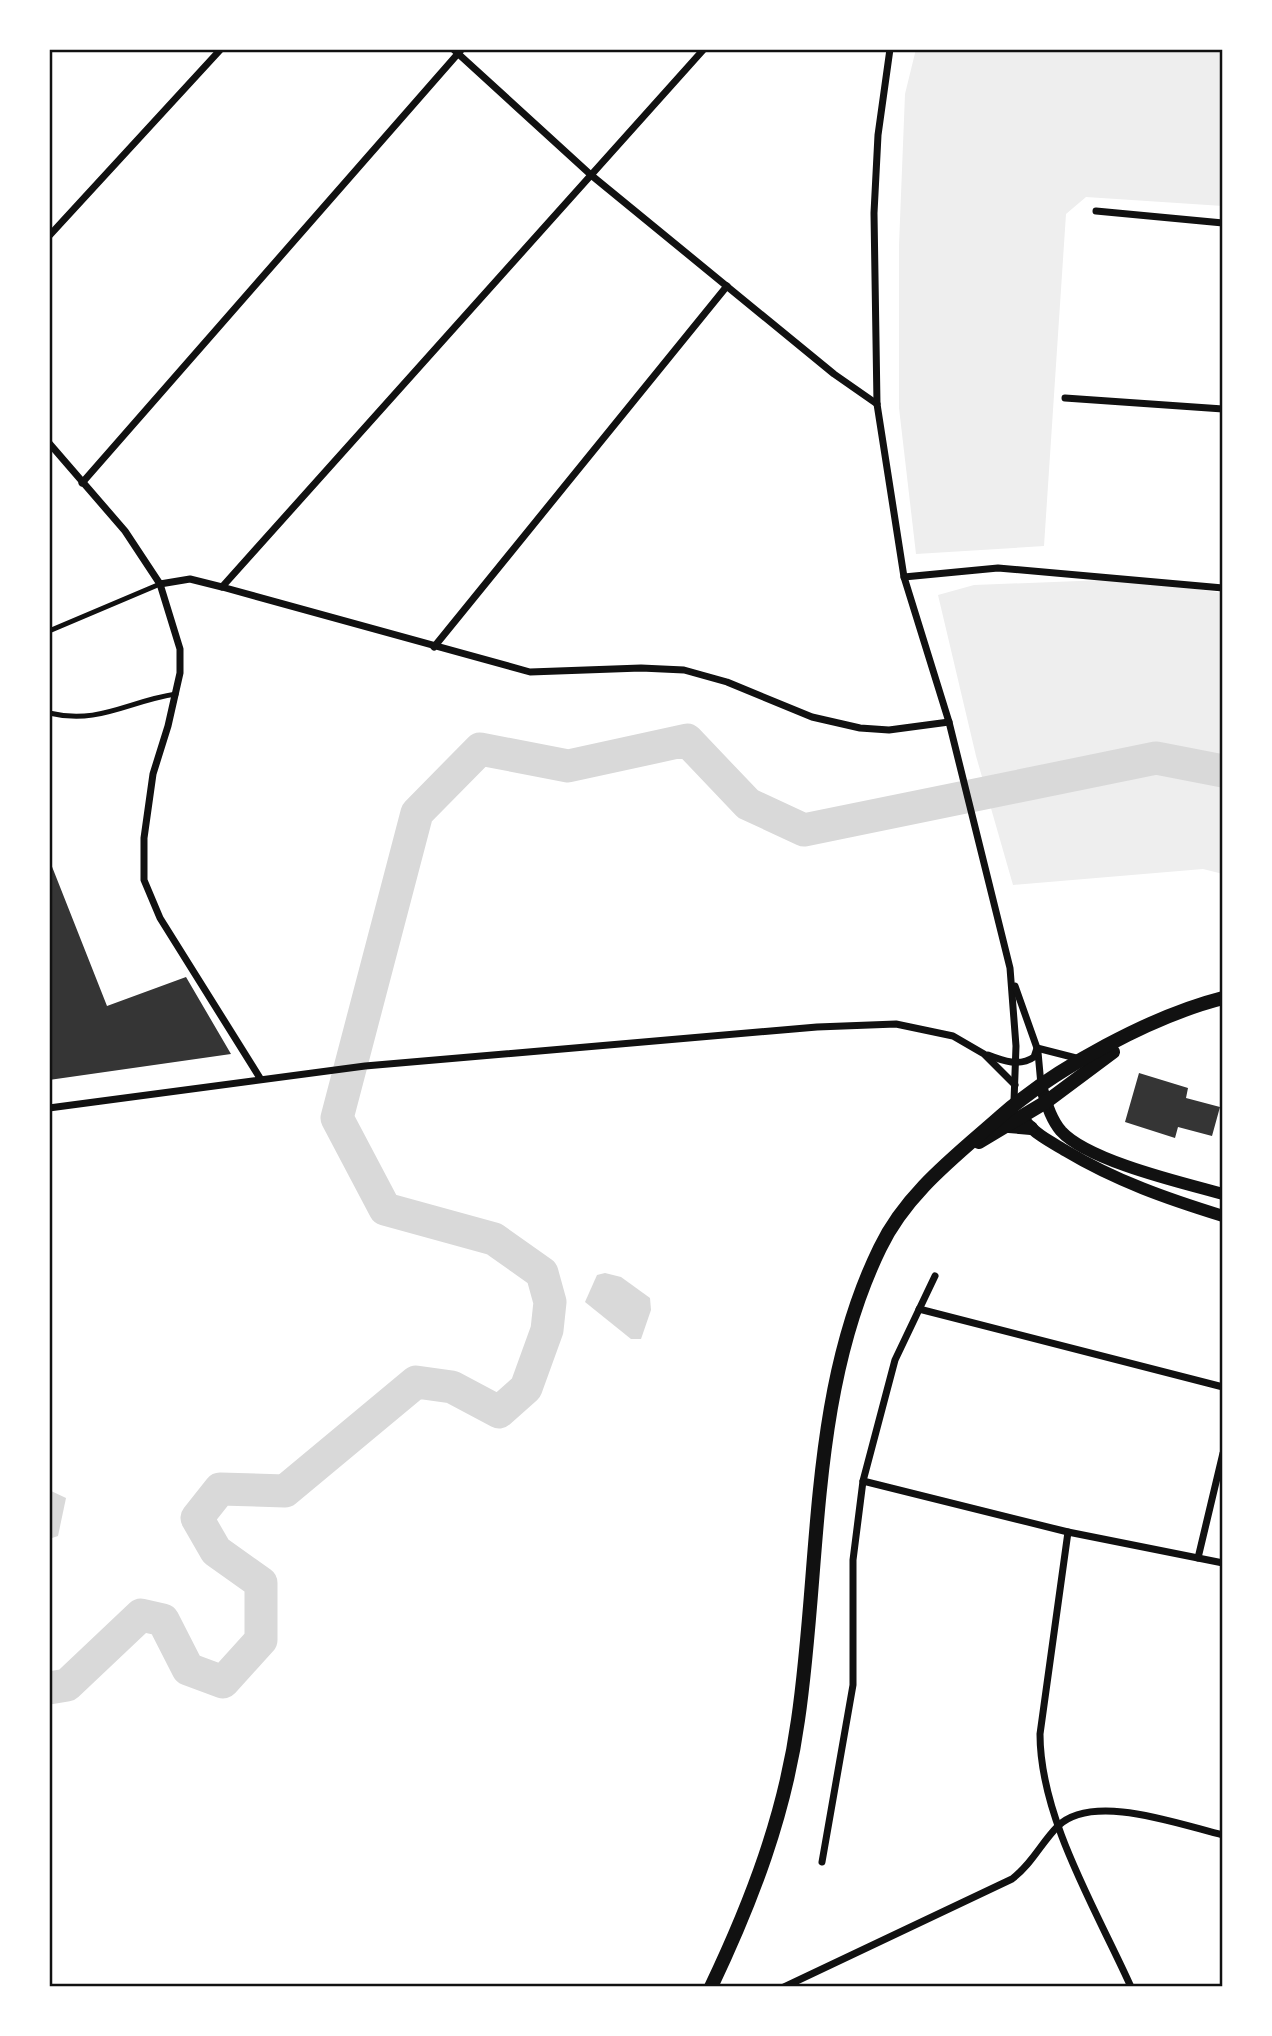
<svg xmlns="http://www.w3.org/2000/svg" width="1272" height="2036" viewBox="0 0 1272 2036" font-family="'PT Sans',sans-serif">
<rect width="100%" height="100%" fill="#fff"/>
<!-- green -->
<g fill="#eee">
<polygon points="916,49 1223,49 1223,206 1086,197 1066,214 1044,546 916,554 899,408 899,245 905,94"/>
<polygon points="1130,579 1223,593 1223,874 1203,869 1013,885 976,756 938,595 974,585"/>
</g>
<!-- water -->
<g fill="#d9d9d9">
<polygon points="605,1273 621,1277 650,1298 651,1310 641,1339 631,1339 585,1302 597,1275"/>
<polygon points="49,1490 66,1498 58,1536 49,1539"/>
</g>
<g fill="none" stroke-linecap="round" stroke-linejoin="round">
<!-- river -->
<polyline stroke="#d9d9d9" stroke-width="33" points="49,1688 67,1685 141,1615 163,1620 188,1669 223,1682 261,1640 261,1583 216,1551 197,1518 220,1489 285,1491 416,1382 452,1387 499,1412 526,1388 547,1330 550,1302 542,1273 494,1239 385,1209 337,1118 417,813 480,749 568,766 687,740 748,804 804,830 1156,758 1223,771"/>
</g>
<!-- building -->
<g fill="#353535">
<polygon points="49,859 107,1006 186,977 231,1054 49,1080"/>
<polygon points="1139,1073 1188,1088 1186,1098 1220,1107 1212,1136 1178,1127 1175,1138 1125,1122"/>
</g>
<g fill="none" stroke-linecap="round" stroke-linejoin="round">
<!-- service -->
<g stroke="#111" stroke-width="5">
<polyline points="49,631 160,584"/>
<path d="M49,713c50,12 79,-12 127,-19"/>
</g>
<!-- minor -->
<g stroke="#111" stroke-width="7">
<polyline points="453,49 591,175 834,374 877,404"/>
<polyline points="890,49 878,135 874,213 877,404 904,577 949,722 1010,968 1016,1046 1014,1101"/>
<polyline points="1096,211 1223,223"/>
<polyline points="49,236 221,49"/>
<polyline points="1065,398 1223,409"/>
<polyline points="49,443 125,531 160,584 190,579 222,587 530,672 641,668 684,670 727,682 812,717 860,728 889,730 949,722"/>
<polyline points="82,483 462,49"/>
<polyline points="904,577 998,568 1223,588"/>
<polyline points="160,584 180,649 180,673 168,726 153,774 144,838 144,880 160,918 260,1078"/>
<polyline points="222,587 704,49"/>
<polyline points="434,647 727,286"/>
<polyline points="1015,986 1037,1048 1080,1059"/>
<polyline points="1038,1052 1041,1085"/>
<path d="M988,1055c15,6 32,12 46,2l3,-9"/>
<polyline points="49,1108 365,1066 817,1027 896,1024 953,1036 984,1054 1015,1085"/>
<polyline points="919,1309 1223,1387"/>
<polyline points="863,1481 1068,1532 1223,1563"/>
<path d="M1068,1532l-28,202c0,84 57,177 91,253"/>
<polyline points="1198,1558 1223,1453"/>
<polyline points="822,1862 853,1685 853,1560 863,1481 895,1360 935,1276"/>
<path d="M784,1987l228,-108c20,-15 29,-36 46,-53 35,-34 123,-1 165,9"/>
</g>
<!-- tertiary -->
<g stroke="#111" stroke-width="12">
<path d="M1041,1086c5,15 9,32 20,45 27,30 122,52 162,63"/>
<path d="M1026,1122c10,13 27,21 40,29 50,30 102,48 157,65"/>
</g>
<!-- secondary -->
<g stroke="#111" stroke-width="14">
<polyline points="1009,1126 1031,1128"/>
<polyline points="979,1142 1046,1102 1113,1052"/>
<path d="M711,1987c41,-86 74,-173 87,-267 23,-156 11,-327 82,-472 26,-55 77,-93 121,-132 55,-48 151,-100 222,-118"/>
</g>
</g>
<!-- border -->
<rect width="1272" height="2036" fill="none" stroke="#ffffff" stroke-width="102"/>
<rect x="51" y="51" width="1170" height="1934" fill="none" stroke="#111" stroke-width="2.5"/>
</svg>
